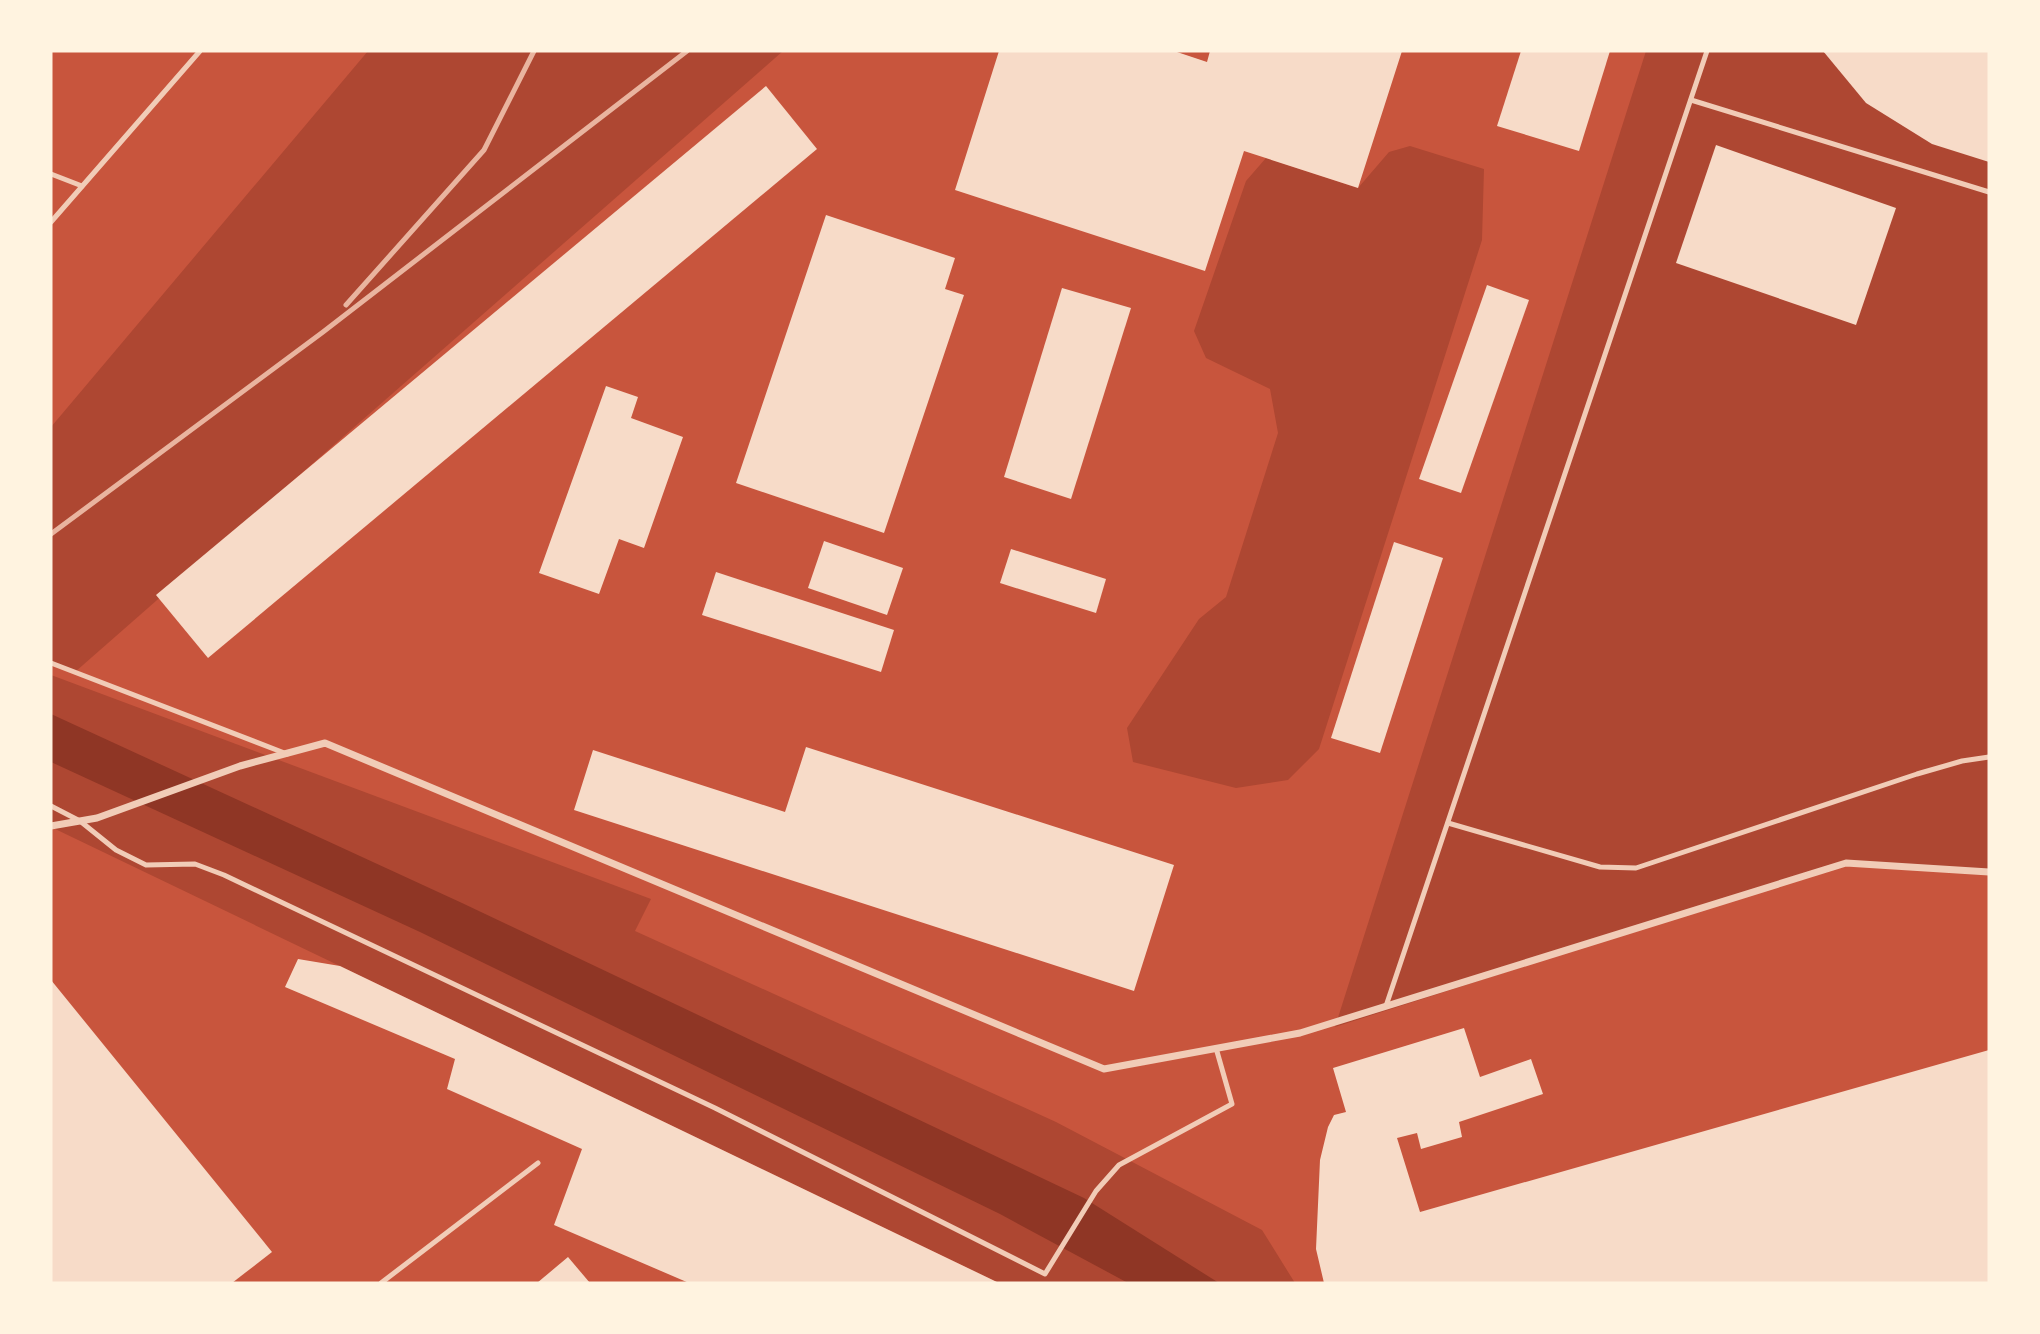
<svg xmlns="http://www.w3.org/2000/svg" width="2040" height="1334" viewBox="0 0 2040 1334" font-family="'DejaVu Sans',sans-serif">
<rect width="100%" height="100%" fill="#c8553d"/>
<!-- green -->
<g fill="#ae4732">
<polygon points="368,51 783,51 75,672 51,663 51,427"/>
<polygon points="1646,51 1989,51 1989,872 1846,863 1335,1027"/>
<polygon points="1410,146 1484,169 1482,240 1319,749 1288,780 1236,788 1133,762 1127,728 1199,619 1226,597 1278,433 1270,389 1206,358 1194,331 1246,181 1266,158 1358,188 1389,152"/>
<polygon points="51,675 651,899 635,931 1056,1122 1262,1230 1295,1283 999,1283 51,827"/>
</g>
<!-- water -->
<polygon fill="#8f3625" points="51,714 462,903 1084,1198 1219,1283 1128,1283 1000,1214 420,932 51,762"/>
<!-- building -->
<g fill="#f7dbc8">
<polygon points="999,51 1174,51 1207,62 1210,51 1402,51 1358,188 1244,151 1205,271 955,190"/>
<polygon points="1521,51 1610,51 1579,151 1497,126"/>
<polygon points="1823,51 1989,51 1989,162 1932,144 1866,103"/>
<polygon points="766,86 817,149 208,658 156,595"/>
<polygon points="1716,145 1896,208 1856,325 1676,263"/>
<polygon points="826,215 955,258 945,289 964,295 884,533 736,483"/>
<polygon points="1487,285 1529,300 1461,493 1419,479"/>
<polygon points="1062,288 1131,308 1071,499 1004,477"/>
<polygon points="606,386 638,397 631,418 683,437 644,548 619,539 599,594 539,573"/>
<polygon points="824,541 903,568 887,615 808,588"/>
<polygon points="1394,542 1443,558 1380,753 1331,738"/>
<polygon points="1011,549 1106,579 1096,613 1000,583"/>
<polygon points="716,572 894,630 881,672 702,615"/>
<polygon points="806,747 1174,865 1134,991 574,810 593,750 785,812"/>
<polygon points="298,959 340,966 999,1283 689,1283 554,1225 582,1149 447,1089 455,1059 285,987"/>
<polygon points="51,980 272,1252 232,1283 51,1283"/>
<polygon points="1464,1028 1480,1077 1531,1059 1543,1094 1459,1122 1462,1137 1421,1149 1417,1133 1397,1138 1420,1212 1989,1050 1989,1283 1324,1283 1316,1249 1320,1160 1328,1127 1334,1115 1346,1112 1333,1068"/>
<polygon points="568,1257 590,1283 537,1283"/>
</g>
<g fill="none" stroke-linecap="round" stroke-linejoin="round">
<!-- service -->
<g stroke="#f1ccb7" stroke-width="5">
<polyline points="1691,100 1989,192"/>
<polyline points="51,174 82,186"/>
<polyline points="51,222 200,51"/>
<polyline points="51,663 287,754"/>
<polyline points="51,806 80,821 116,850 146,865 195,864 224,875 715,1108 1045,1274 1096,1191 1119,1165 1232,1104 1216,1048"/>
<polyline points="1448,823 1600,867 1636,868 1917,774 1962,761 1989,757"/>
<polyline points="1386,1006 1707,51"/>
<polyline points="381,1283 538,1163"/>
</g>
<!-- minor -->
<polyline stroke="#f1ccb7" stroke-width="7" points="51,826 97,818 240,766 325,743 1104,1069 1300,1033 1846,863 1989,872"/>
<!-- rail -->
<g stroke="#e9b49f" stroke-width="5">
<polyline points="346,305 484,150 534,51"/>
<polyline points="51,534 323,332 687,51"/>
</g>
</g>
<!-- border -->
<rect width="2040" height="1334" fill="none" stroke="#fff3e0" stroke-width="105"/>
</svg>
